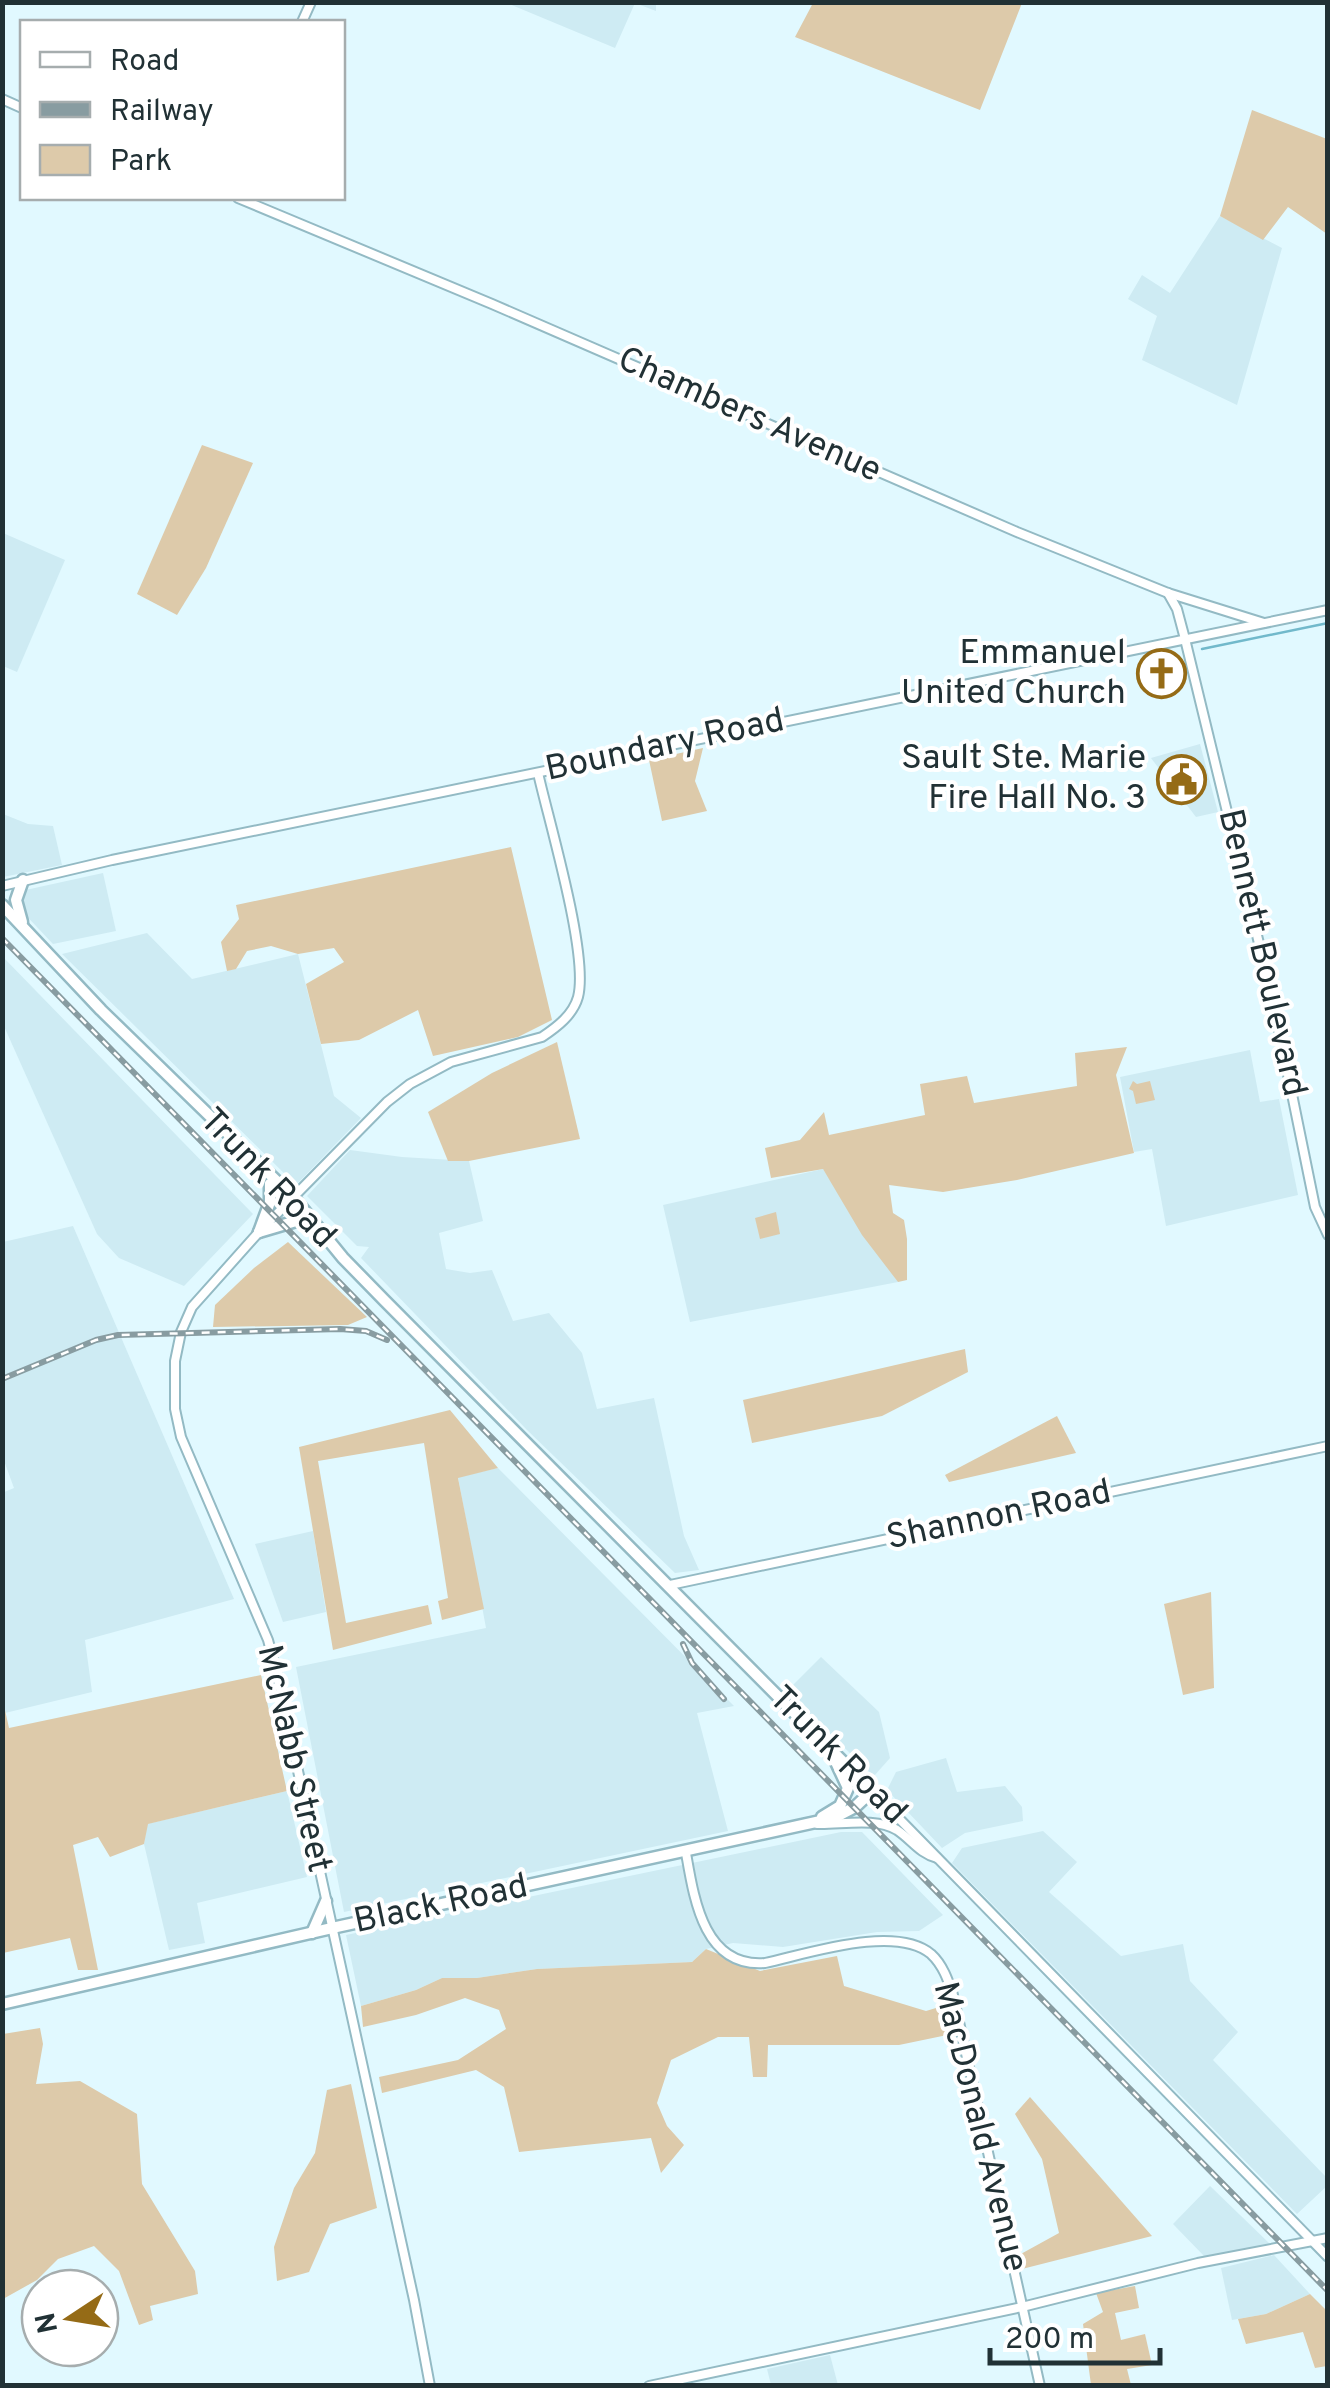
<svg xmlns="http://www.w3.org/2000/svg" width="1330" height="2388" viewBox="0 0 1330 2388" font-family="Overpass,sans-serif">
<rect width="100%" height="100%" fill="#e1f9ff"/>
<!-- built -->
<g fill="#ceebf3">
<polygon points="507,3 656,3 656,11 635,3 615,48"/>
<polygon points="1220,216 1282,248 1237,405 1142,360 1157,316 1128,299 1142,275 1170,293"/>
<polygon points="3,533 65,560 17,672 3,666"/>
<polygon points="1200,744 1218,812 1196,817 1151,758"/>
<polygon points="3,814 28,824 53,826 62,865 3,877"/>
<polygon points="103,873 116,931 53,944 19,908 21,891"/>
<polygon points="147,933 192,979 298,954 334,1096 361,1118 296,1185 62,954"/>
<polygon points="2,956 253,1214 184,1286 119,1258 97,1234 3,1024"/>
<polygon points="1250,1050 1260,1102 1279,1099 1298,1195 1166,1226 1152,1149 1134,1152 1120,1077"/>
<polygon points="350,1150 402,1157 469,1161 483,1221 439,1233 446,1269 470,1273 492,1270 513,1321 549,1313 582,1353 597,1409 654,1398 684,1536 699,1570 675,1573 527,1430 361,1258 369,1247 357,1246 307,1196"/>
<polygon points="823,1169 898,1282 690,1322 663,1205"/>
<polygon points="73,1226 234,1599 85,1640 92,1692 5,1713 2,1493 14,1488 3,1458 3,1242"/>
<polygon points="498,1468 734,1706 697,1713 728,1831 344,1912 296,1667 486,1628 458,1477"/>
<polygon points="313,1531 326,1612 283,1622 255,1544"/>
<polygon points="821,1657 879,1712 890,1758 874,1776 786,1692"/>
<polygon points="946,1758 957,1792 1005,1786 1022,1807 1023,1821 965,1833 942,1848 887,1790 896,1772"/>
<polygon points="287,1791 307,1877 197,1903 205,1943 169,1950 144,1844 147,1824"/>
<polygon points="1043,1831 1077,1862 1049,1892 1121,1956 1183,1944 1190,1981 1238,2032 1213,2060 1327,2178 1327,2186 1297,2214 952,1863 962,1848"/>
<polygon points="841,1832 862,1832 943,1915 919,1931 877,1932 783,1947 733,1943 706,1949 692,1962 537,1969 477,1978 442,1978 416,1990 361,2006 346,1935"/>
<polygon points="1210,2186 1270,2244 1206,2258 1173,2224"/>
<polygon points="1274,2255 1310,2294 1266,2314 1232,2320 1221,2268"/>
<polygon points="830,2355 838,2385 771,2385 767,2369"/>
</g>
<!-- green -->
<g fill="#ddcaaa">
<polygon points="813,3 813,2 1022,3 980,110 795,37"/>
<polygon points="1252,110 1327,139 1327,234 1288,207 1263,240 1220,216"/>
<polygon points="202,445 253,463 206,568 177,615 137,594"/>
<polygon points="703,748 695,781 707,811 662,821 649,760"/>
<polygon points="511,847 552,1020 518,1037 433,1056 418,1010 359,1040 321,1044 306,984 344,962 334,948 298,954 271,946 247,951 236,969 227,971 221,942 239,919 236,905"/>
<polygon points="557,1042 580,1139 469,1161 448,1161 428,1112 492,1073"/>
<polygon points="1127,1047 1116,1075 1134,1153 1017,1180 943,1192 889,1185 893,1213 904,1220 907,1239 907,1280 898,1282 862,1235 823,1169 771,1178 765,1148 800,1140 824,1112 829,1135 925,1115 920,1084 967,1076 974,1103 1077,1086 1075,1053"/>
<polygon points="1133,1081 1137,1084 1150,1081 1155,1100 1136,1104 1133,1091 1129,1089"/>
<polygon points="776,1212 780,1234 760,1239 755,1218"/>
<polygon points="288,1242 367,1317 348,1325 213,1327 215,1305 254,1268"/>
<polygon points="965,1349 968,1372 882,1416 752,1443 743,1400"/>
<polygon points="450,1410 498,1468 458,1478 484,1609 442,1620 438,1601 448,1598 424,1443 318,1461 346,1623 428,1605 432,1624 333,1650 299,1447"/>
<polygon points="1057,1416 1076,1453 949,1482 945,1475"/>
<polygon points="1211,1592 1214,1688 1183,1695 1164,1604"/>
<polygon points="261,1675 287,1791 148,1824 144,1844 110,1857 98,1837 73,1845 98,1970 78,1970 70,1938 3,1953 3,1701 9,1728"/>
<polygon points="706,1949 760,1971 837,1956 844,1986 926,2011 946,2005 952,2034 899,2045 768,2045 767,2077 753,2077 749,2037 718,2037 671,2060 657,2103 667,2126 684,2145 661,2173 651,2138 519,2152 504,2087 476,2070 382,2093 379,2077 458,2060 506,2029 499,2010 465,1998 416,2015 363,2027 361,2006 416,1990 442,1978 477,1978 537,1969 692,1962"/>
<polygon points="40,2028 43,2044 36,2084 80,2081 137,2114 142,2184 195,2271 198,2294 150,2306 153,2320 139,2325 119,2271 94,2246 58,2259 37,2280 3,2299 3,2034"/>
<polygon points="351,2084 377,2208 330,2224 309,2272 277,2281 274,2247 294,2188 315,2153 327,2090"/>
<polygon points="1030,2097 1152,2236 1022,2269 1019,2255 1059,2233 1042,2159 1015,2114"/>
<polygon points="1135,2286 1139,2308 1115,2313 1121,2340 1145,2334 1152,2365 1127,2369 1131,2385 1091,2385 1083,2324 1103,2312 1096,2293"/>
<polygon points="1310,2294 1327,2311 1327,2366 1315,2368 1303,2332 1246,2344 1238,2319 1266,2314"/>
</g>
<g fill="none" stroke-linecap="round" stroke-linejoin="round">
<!-- stream -->
<polyline stroke="#71b9cb" stroke-width="2.5" points="1202,649 1328,623"/>
<defs>
<g id="tertiary">
<polyline points="302,22 311,2"/>
<polyline points="2,99 22,108"/>
<polyline points="238,198 492,304 1017,532 1168,593 1264,623"/>
<polyline points="1168,593 1177,609 1185,639"/>
<polyline points="670,1585 1328,1446"/>
<path d="M686,1853c8,46 18,115 79,110 42,-9 130,-39 166,-9 12,11 17,26 22,41l87,391"/>
<polyline points="649,2386 1022,2307 1198,2263 1328,2238"/>
</g>
<g id="secondary">
<polyline points="1185,639 1273,1001 1315,1207 1328,1235"/>
<polyline points="2,886 112,860 1328,610"/>
<polyline points="872,1791 1328,2257"/>
<path d="M817,1824c23,1 59,-7 80,6 15,10 22,23 40,28"/>
<path d="M430,2386l-16,-86 -139,-634 -7,-26 -87,-203 -6,-28v-48l6,-29 11,-25 67,-75 128,-130 23,-18 41,-22 91,-25c15,-10 31,-22 36,-40 11,-42 -29,-175 -40,-224"/>
</g>
<g id="trunk">
<polyline points="2,905 101,1010 294,1198 343,1258 385,1301 872,1791 855,1807 834,1818 332,1928 2,2004"/>
<polyline points="22,922 16,900 23,880"/>
<polyline points="270,1184 313,1230"/>
<polyline points="259,1232 270,1202 270,1184"/>
<polyline points="259,1232 303,1219"/>
<polyline points="822,1817 840,1806 848,1788 835,1760"/>
<polyline points="312,1933 326,1901"/>
</g>
</defs>
<!-- tertiary casing -->
<use href="#tertiary" stroke="#93bac4" stroke-width="12"/>
<!-- secondary casing -->
<use href="#secondary" stroke="#93bac4" stroke-width="12"/>
<!-- trunk casing -->
<use href="#trunk" stroke="#93bac4" stroke-width="15"/>
<!-- tertiary -->
<use href="#tertiary" stroke="#fff" stroke-width="8"/>
<!-- secondary -->
<use href="#secondary" stroke="#fff" stroke-width="8"/>
<!-- trunk -->
<use href="#trunk" stroke="#fff" stroke-width="10"/>
<defs>
<g id="rail">
<polyline points="2,938 1328,2291"/>
<polyline points="2,1379 96,1340 118,1335 340,1329 366,1331 387,1340"/>
<polyline points="683,1644 692,1663 724,1699"/>
</g>
</defs>
<!-- rail casing -->
<use href="#rail" stroke="#889ca1" stroke-width="6"/>
<!-- rail -->
<use href="#rail" stroke="#fff" stroke-width="2.5" stroke-dasharray="8" stroke-linecap="butt"/>
</g>
<!-- icons -->
<defs>
<symbol id="church-ring" viewBox="-11 -11 22 22"><circle r="9.5" fill="#fff" stroke="#956b16" stroke-width="1.5"/><path d="M-1.2-6h2.4v3.5h3.3v2.4h-3.3V6h-2.4V-.1h-3.3v-2.4h3.3Z" fill="#956b16"/></symbol>
<symbol id="civic-ring" viewBox="-11 -11 22 22"><circle r="9.5" fill="#fff" stroke="#956b16" stroke-width="1.5"/><path d="M-.6-6.5H3V-4.5H.6V-3L4-1V1h2V6H-6V1h2V-1L-.6-3ZM-1.2 2.5V6h2.4V2.5Z" fill="#956b16"/></symbol>
</defs>
<g fill-rule="evenodd">
<use href="#church-ring" x="1134" y="646" width="55" height="55"/>
<use href="#civic-ring" x="1154" y="752" width="55" height="55"/>
</g>
<g text-anchor="middle" dominant-baseline="central" stroke-width="8" stroke-linejoin="round" paint-order="stroke">
<!-- street labels -->
<g font-size="35" fill="#213135" stroke="#fff">
<text transform="translate(749 416) rotate(24)">Chambers Avenue</text>
<text transform="translate(665 746) rotate(-12)">Boundary Road</text>
<text transform="translate(1261 953) rotate(77)">Bennett Boulevard</text>
<text transform="translate(267 1179) rotate(46)">Trunk Road</text>
<text transform="translate(999 1516) rotate(-12)">Shannon Road</text>
<text transform="translate(837 1756) rotate(45)">Trunk Road</text>
<text transform="translate(293 1759) rotate(77)">McNabb Street</text>
<text transform="translate(441 1905) rotate(-12)">Black Road</text>
<text transform="translate(979 2127) rotate(76)">MacDonald Avenue</text>
</g>
<!-- poi labels -->
<g font-size="35" fill="#213135" stroke="#fff" text-anchor="end">
<text x="1126" y="654">Emmanuel<tspan x="1126" dy="40">United Church</tspan></text>
<text x="1146" y="759">Sault Ste. Marie<tspan x="1146" dy="40">Fire Hall No. 3</tspan></text>
</g>
</g>
<!-- border -->
<rect width="1330" height="2388" fill="none" stroke="#213135" stroke-width="10"/>
<!-- legend -->
<rect x="20" y="20" width="325" height="180" fill="#ffffff" stroke="#a6adae" stroke-width="2.5"/>
<rect x="40" y="52" width="50" height="15" fill="#ffffff" stroke="#a6adae" stroke-width="2.5"/>
<text x="110" y="70" font-size="30" fill="#213135">Road</text>
<rect x="40" y="102" width="50" height="15" fill="#889ca1" stroke="#a6adae" stroke-width="2.5"/>
<text x="110" y="120" font-size="30" fill="#213135">Railway</text>
<rect x="40" y="145" width="50" height="30" fill="#ddcaaa" stroke="#a6adae" stroke-width="2.5"/>
<text x="110" y="170" font-size="30" fill="#213135">Park</text>
<!-- north arrow -->
<g transform="translate(70 2318) rotate(258)"><circle r="48" fill="#ffffff" stroke="#a6adae" stroke-width="2.5"/>
<path d="M0-8L18 38L0 25L-18 38Z" fill="#956b16"/>
<text y="-15" font-size="28" font-weight="bold" text-anchor="middle" fill="#213135">N</text>
</g>
<!-- scale -->
<path d="M990 2348v15h170v-15" fill="none" stroke="#213135" stroke-width="5"/>
<text x="1005" y="2348" font-size="30" fill="#213135" stroke="#ffffff" stroke-width="8" paint-order="stroke">200 m</text>
</svg>
